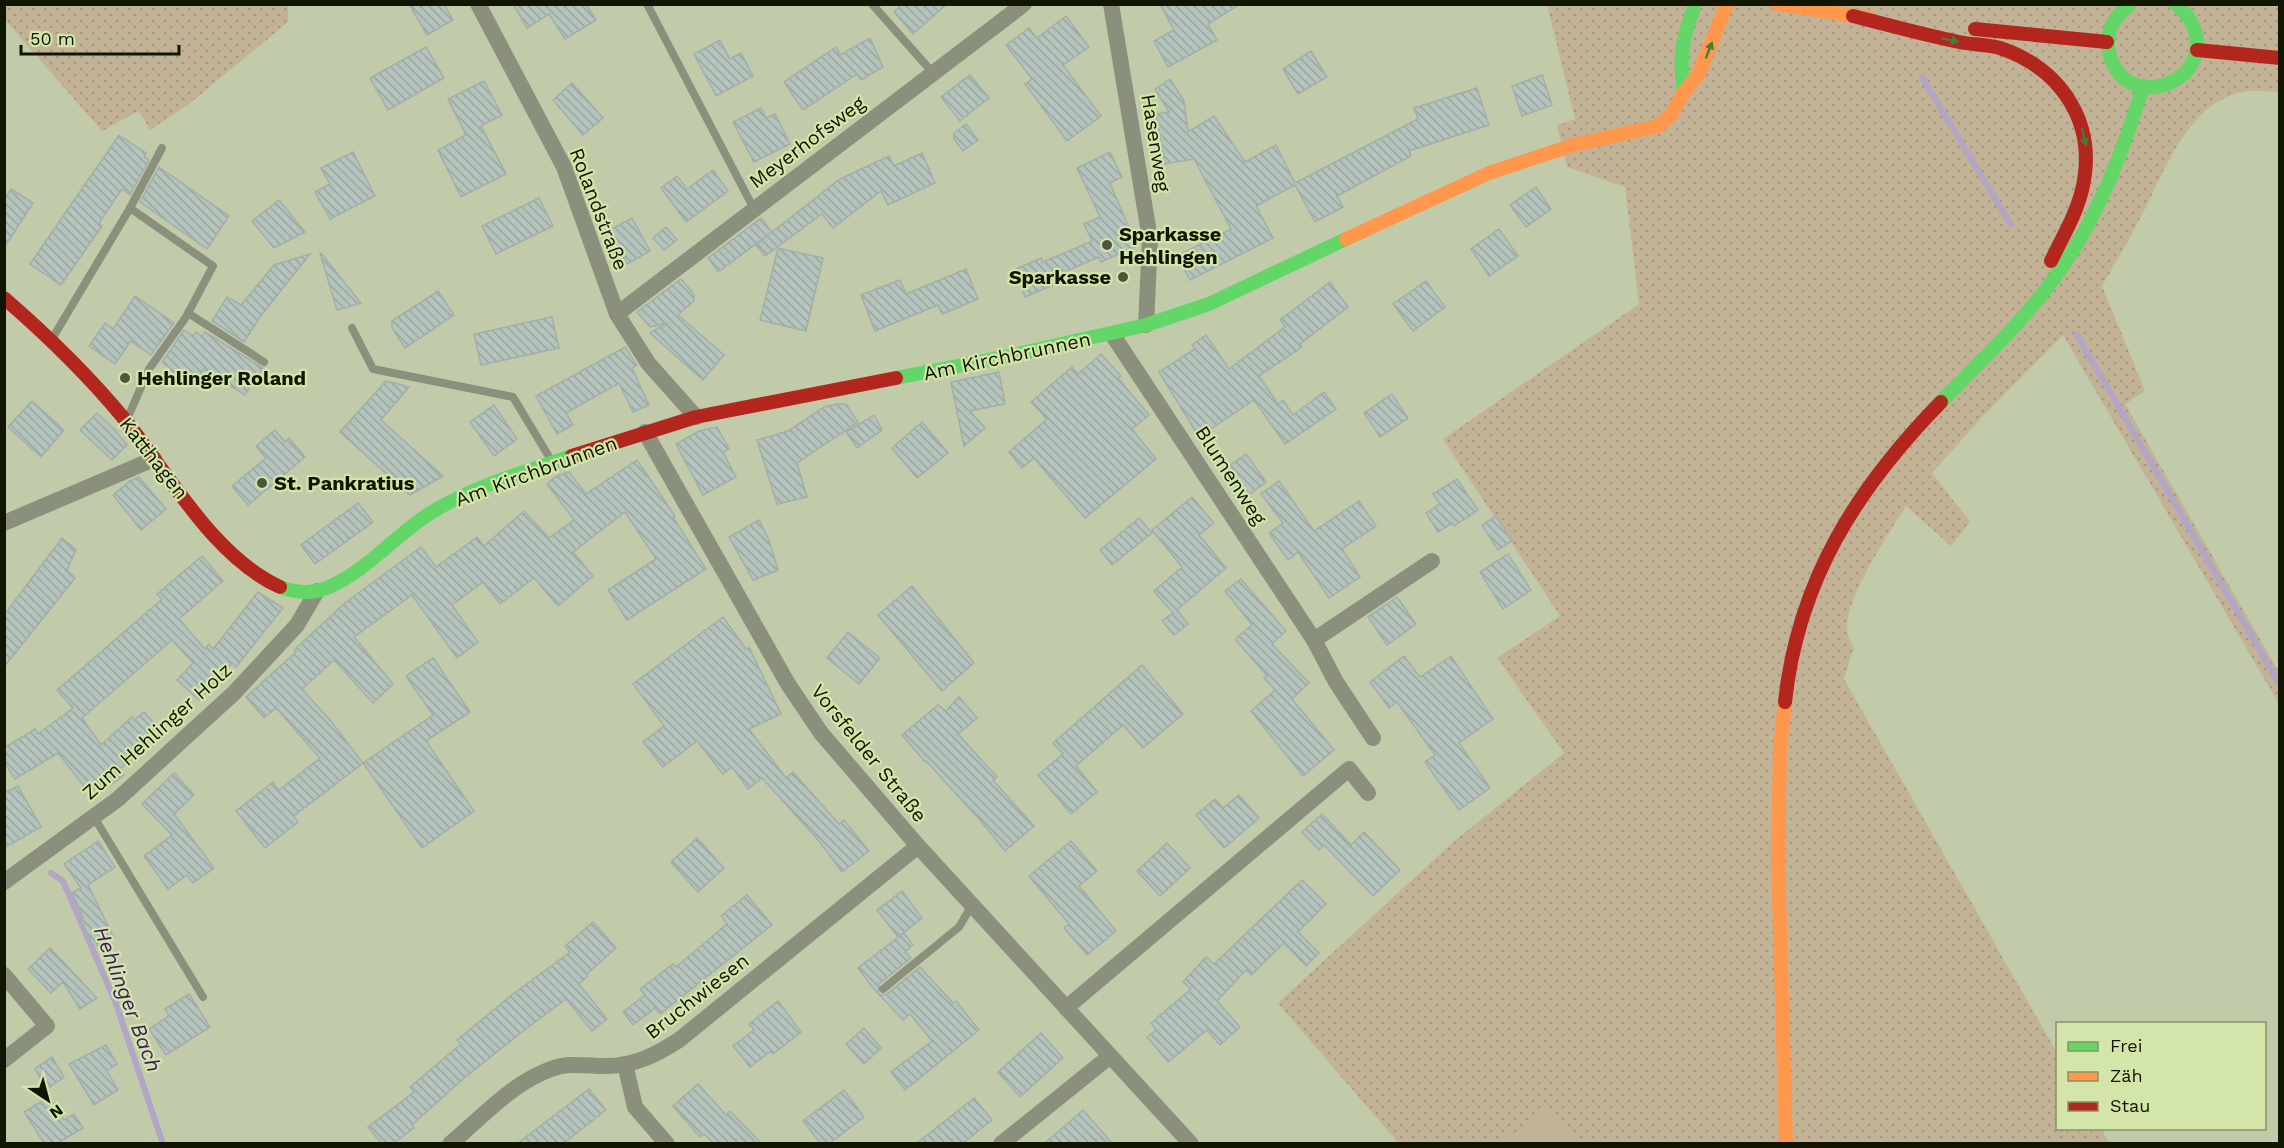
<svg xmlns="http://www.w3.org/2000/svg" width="2284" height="1148" viewBox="0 0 2284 1148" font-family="'Work Sans',sans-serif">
<defs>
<pattern id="grass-dots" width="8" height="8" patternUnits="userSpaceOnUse" patternTransform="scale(1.5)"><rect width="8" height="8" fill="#c2b396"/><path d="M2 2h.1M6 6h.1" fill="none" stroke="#a69980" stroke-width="1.8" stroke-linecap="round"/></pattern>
<pattern id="building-back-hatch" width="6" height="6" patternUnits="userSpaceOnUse" patternTransform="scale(1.5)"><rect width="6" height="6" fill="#b4c3bc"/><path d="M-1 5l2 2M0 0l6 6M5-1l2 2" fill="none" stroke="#9aa7a0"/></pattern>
</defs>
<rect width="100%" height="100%" fill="#c1cbaa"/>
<!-- grass -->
<g fill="url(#grass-dots)">
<polygon points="4,5 288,5 288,22 189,104 150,130 139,111 102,131 5,20"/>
<path d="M1547,5h732v87c-15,-1 -31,-3 -45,2 -47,16 -69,75 -89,115 -13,26 -28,51 -43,77l43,105 -20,13 154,268v32l-216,-369 -81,82 -50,56 38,49 -19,24 -45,-40c-16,26 -66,98 -58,129 1,4 4,8 6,12l-10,32 213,374 1,75 43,1 9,14 -222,1 -6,-3 -11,3 -473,-1 -120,-140 174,-160 112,-90 -67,-95 63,-42 -117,-177 196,-135 -14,-117 -58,-20 -10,-42 18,-6z"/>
</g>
<!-- pitch -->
<polygon fill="#c2b396" points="1549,1107 1577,1143 1500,1143"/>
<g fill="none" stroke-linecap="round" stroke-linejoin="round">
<!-- stream -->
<g stroke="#b2a5c5" stroke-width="6">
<polyline points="1922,77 2011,225"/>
<polyline points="2077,335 2280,685"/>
<polyline points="51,873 63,881 115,1001 163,1144"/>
</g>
</g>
<!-- building -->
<g fill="url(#building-back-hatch)" stroke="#a1afa8" stroke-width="1.5">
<polygon points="409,4 444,4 453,20 427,35"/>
<polygon points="513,4 586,4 596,20 565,39 549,14 527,28"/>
<polygon points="902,4 947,4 913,34 894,12"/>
<polygon points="1160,4 1240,4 1208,24 1217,40 1168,67 1154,41 1174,30"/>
<polygon points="1066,16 1089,47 1063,65 1101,116 1067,141 1025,84 1032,79 1006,45 1029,28 1037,38"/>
<polygon points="870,38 883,67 861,80 857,74 803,110 784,82 836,47 840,55"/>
<polygon points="720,40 730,59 741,53 753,76 716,96 694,54"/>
<polygon points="426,47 444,78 388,110 370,78"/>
<polygon points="1311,51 1327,77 1298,94 1283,69"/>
<polygon points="970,75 989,98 960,121 941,97"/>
<polygon points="1542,75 1552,105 1522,116 1512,86"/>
<polygon points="1170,79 1184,101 1188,132 1214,116 1245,162 1276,145 1295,183 1418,119 1414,108 1477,88 1489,125 1409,151 1411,156 1337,196 1343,207 1315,222 1295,185 1256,206 1273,238 1190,280 1177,256 1231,229 1194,159 1165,164 1156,114 1169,112 1155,89"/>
<polygon points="484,81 502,115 481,126 506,174 461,197 438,150 466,135 448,99"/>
<polygon points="572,83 603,118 583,135 553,100"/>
<polygon points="761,108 766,118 775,114 790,144 754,162 733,122"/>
<polygon points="966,124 978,140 963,151 954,139 954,133"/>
<polygon points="119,135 146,153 144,156 149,160 130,195 122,189 109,208 99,223 102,226 61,285 30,264"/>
<polygon points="353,152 375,196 330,219 315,192 330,184 321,168"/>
<polygon points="1110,152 1122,177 1110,183 1137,246 1101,262 1099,257 1050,278 1053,285 1025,297 1014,270 1041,258 1043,262 1092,241 1084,224 1100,217 1077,168"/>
<polygon points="922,153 935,183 888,205 881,191 833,228 822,214 765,256 756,245 772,232 718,272 708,258 761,218 772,232 840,179 889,156 894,166"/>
<polygon points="159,167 229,216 207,249 140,202"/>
<polygon points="713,170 728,191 686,222 661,188 677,176 687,189"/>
<polygon points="1536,187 1551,209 1526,227 1510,205"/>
<polygon points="11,189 33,203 4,248 4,200"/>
<polygon points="539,198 553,226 496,254 482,226"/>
<polygon points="279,200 305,232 274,248 252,221"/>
<polygon points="632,218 650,251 627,264 608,231"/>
<polygon points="666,227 677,240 664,250 653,238"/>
<polygon points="1499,229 1518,256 1489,276 1471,249"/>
<polygon points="778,248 823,258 806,331 760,320"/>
<polygon points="320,253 321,253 361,303 337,310"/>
<polygon points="310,254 260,317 244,342 212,321 227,297 241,305 274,265"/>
<polygon points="966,269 978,299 942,314 938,305 875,331 861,295 900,280 906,294"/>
<polygon points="681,279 694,294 694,301 678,315 724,355 703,380 650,333 667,323 650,327 637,312"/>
<polygon points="1426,281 1445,307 1413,331 1393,304"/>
<polygon points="1330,282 1348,307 1300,344 1302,347 1259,376 1278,404 1283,400 1293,415 1324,392 1336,409 1285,444 1254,400 1199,437 1159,372 1195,349 1192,345 1206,335 1229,369 1285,327 1280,320"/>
<polygon points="438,291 454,315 405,348 392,328 392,321"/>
<polygon points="135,296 174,323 151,355 131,341 115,364 89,346 105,323 113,329"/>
<polygon points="552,317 559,348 481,365 474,334"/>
<polygon points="184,330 193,336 196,332 202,336 205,332 263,368 245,395 204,369 191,387 169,372 171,369 162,362"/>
<polygon points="625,347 637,365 632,368 649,405 633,412 619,383 566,413 573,425 557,434 536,396"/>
<polygon points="1101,354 1121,376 1118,378 1149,415 1132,429 1156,459 1085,518 1034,458 1022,468 1009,452 1047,419 1031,402 1072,367 1078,374"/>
<polygon points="999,372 1005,404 970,411 985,428 964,446 951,382"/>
<polygon points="386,381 409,387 381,420 443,476 410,495 340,432"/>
<polygon points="1392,394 1408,418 1380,437 1364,413"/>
<polygon points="32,401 64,430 41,457 8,427"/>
<polygon points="837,404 846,404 858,422 797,463 807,497 777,504 757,440 788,431 824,407"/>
<polygon points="494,405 517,439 494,456 470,422"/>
<polygon points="97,413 113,428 127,445 112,460 80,430"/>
<polygon points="874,415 882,430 857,448 846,432"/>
<polygon points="922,422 948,453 917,478 892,448"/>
<polygon points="717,427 729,449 723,452 736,477 703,495 676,444 699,431"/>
<polygon points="275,430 285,442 289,438 305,457 248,505 232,486 266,458 256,446"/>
<polygon points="1246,454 1266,482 1244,498 1224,470"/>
<polygon points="637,460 675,516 673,517 706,569 627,620 608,590 656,559 625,512 573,552 593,576 558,606 534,578 500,604 483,582 452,605 478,642 457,658 412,595 354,637 393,684 373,703 334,660 302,689 330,720 363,763 294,816 298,822 265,848 236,811 273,782 279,790 320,758 276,708 264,718 246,697 296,652 294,650 346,602 421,547 436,567 477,537 484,546 524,511 549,538 574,520 547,484 557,476 569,472 586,494"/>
<polygon points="139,477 166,509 141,530 113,495 130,481"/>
<polygon points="1457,479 1478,510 1454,526 1452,523 1438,532 1426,513 1440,504 1433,494"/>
<polygon points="1279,481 1314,531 1359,501 1376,526 1342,549 1360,577 1329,598 1298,552 1288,560 1269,533 1283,523 1261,494"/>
<polygon points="1192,497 1214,523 1199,535 1226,568 1177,610 1188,624 1174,635 1162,621 1173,613 1154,591 1182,567 1152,530"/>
<polygon points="358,503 373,522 315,564 301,545"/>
<polygon points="1496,516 1512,541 1498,550 1482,525"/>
<polygon points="1139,518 1152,533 1112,565 1100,550"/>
<polygon points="759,520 769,540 778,570 753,580 729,537"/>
<polygon points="62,538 76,550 67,570 75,578 4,667 4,615"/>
<polygon points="1508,554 1531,590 1503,609 1480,572"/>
<polygon points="202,556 223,581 179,619 205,649 209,644 213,649 258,592 283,608 236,667 232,663 199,700 177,680 193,663 172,640 82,718 101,745 132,717 134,720 144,712 162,732 120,769 124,775 93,798 58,753 15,779 4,762 4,748 35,729 38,734 73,708 57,690 162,599 157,594"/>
<polygon points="1241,579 1286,631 1272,644 1309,683 1292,699 1334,750 1303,776 1251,711 1275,690 1264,678 1267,676 1235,639 1252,625 1225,591"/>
<polygon points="912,586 974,663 942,691 878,615"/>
<polygon points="1397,597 1416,624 1387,645 1368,617"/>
<polygon points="723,617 746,649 749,647 781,714 749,729 786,778 793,772 839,824 844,820 869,851 842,872 818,840 762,778 748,789 732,767 723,774 697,741 663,767 643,742 664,726 633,684"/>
<polygon points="848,632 880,658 859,684 827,658"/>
<polygon points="1404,656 1420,677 1451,656 1493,719 1459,743 1490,788 1459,810 1425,762 1435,755 1397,702 1389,708 1370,682"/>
<polygon points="433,658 470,712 426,741 474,811 422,848 363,763 433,715 406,676"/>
<polygon points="1142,665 1183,714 1143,748 1123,725 1076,766 1097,792 1071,814 1038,775 1063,754 1053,743"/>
<polygon points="959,697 977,718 958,734 997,777 993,780 1034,826 1005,851 980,820 926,761 925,762 902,735 938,705 946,711"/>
<polygon points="174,773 194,795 174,814 214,868 193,883 187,875 168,889 144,856 172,835 142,804"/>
<polygon points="18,786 41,827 4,848 4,793"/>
<polygon points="1239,795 1259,818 1224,848 1196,815 1215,799 1223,808"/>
<polygon points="1322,814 1351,845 1364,832 1400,870 1373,896 1324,845 1319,850 1302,832"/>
<polygon points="697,838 724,868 698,892 671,862"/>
<polygon points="98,841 115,867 88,885 114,938 94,947 80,918 83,917 72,893 81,888 64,864"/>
<polygon points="1071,841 1097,871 1079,886 1116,931 1087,955 1064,928 1069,924 1029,876"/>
<polygon points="1167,843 1190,868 1160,896 1137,871"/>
<polygon points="1302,880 1326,904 1298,932 1319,953 1306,966 1284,943 1251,975 1246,970 1217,1001 1240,1027 1220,1045 1207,1030 1168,1062 1147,1037 1156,1030 1151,1023 1191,989 1183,982 1206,957 1214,964"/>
<polygon points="902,891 922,918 898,937 877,910"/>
<polygon points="747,895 772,925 660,1014 655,1008 633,1025 623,1012 645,995 640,989 673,964 676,967 727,924 721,916"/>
<polygon points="593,922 616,948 587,974 588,976 579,984 607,1019 592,1031 566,999 527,1028 463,1079 412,1125 414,1128 394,1143 381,1143 368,1127 414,1092 410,1087 461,1044 457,1040 513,994 570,952 565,946"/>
<polygon points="904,933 913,945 905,952 911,958 879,984 878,993 881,995 887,994 920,967 953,1003 956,1001 979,1030 905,1090 891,1072 932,1041 910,1014 903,1020 872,987 858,968"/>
<polygon points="50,948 53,951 97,998 80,1009 63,982 51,993 28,969"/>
<polygon points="189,994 210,1027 166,1055 149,1029 169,1016 165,1009"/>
<polygon points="778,1001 801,1032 773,1054 771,1051 750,1067 733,1046 754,1030 749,1024"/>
<polygon points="864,1028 881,1048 864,1064 846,1044"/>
<polygon points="1041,1033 1063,1058 1020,1097 998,1072"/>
<polygon points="106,1045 117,1064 107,1071 118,1090 94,1105 69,1064"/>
<polygon points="52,1057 64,1077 47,1089 35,1069"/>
<polygon points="698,1084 726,1115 730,1111 761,1143 713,1143 704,1134 700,1137 673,1106"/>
<polygon points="589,1089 606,1110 564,1143 518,1143"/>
<polygon points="844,1090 864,1117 830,1143 820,1143 803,1121"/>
<polygon points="49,1097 64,1120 74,1114 83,1128 58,1143 44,1143 24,1112"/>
<polygon points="974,1098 992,1120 963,1143 917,1143"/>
<polygon points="1083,1110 1112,1143 1045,1143"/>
</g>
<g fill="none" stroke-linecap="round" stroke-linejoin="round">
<!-- lane -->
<g stroke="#8a907c" stroke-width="8">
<polyline points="647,4 754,209"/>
<polyline points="872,4 933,73"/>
<polyline points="188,313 264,362"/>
<polyline points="352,328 373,369 513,397 551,460"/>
<polyline points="52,339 130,208 162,148"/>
<polyline points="128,417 149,369 186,317 213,266 130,208"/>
<polyline points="94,817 203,997"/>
<polyline points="883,989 959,927 972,905"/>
</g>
<!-- street -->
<g stroke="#8a907c" stroke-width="16">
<polyline points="478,4 564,167 617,314 648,363 696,417"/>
<polyline points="1111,4 1150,239 1146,325"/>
<polyline points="617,314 1024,4"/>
<polyline points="1112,334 1314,640 1336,682 1373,738"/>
<polyline points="645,432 788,684 821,733 918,846 1191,1144"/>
<polyline points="4,523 154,459"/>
<polyline points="1314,640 1432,561"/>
<polyline points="4,882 118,799 234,693 297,625 317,591"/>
<polyline points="4,975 47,1026 4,1060"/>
<polyline points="1066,1008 1349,769 1368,793"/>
<polyline points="625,1064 635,1107 667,1144"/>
<path d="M450,1144c31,-26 62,-61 101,-75 18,-7 36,-3 55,-3 28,0 50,-11 73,-26l239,-194"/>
<polyline points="1001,1144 1109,1057"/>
</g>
<!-- fast -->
<g stroke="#63d668" stroke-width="14">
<path d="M2130,4c-15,12 -26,28 -21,48 15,66 113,29 82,-30 -3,-7 -10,-13 -15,-18"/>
<path d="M1684,92c-6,-36 -1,-54 11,-88"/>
<polyline points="896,378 1014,355 1146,325 1209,304 1346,239"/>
<path d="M1941,402c39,-40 81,-79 114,-125 42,-57 67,-123 88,-190"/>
<path d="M280,587c16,6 33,7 49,0 39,-17 67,-53 103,-75 42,-26 93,-40 140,-56"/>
</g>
<!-- slow -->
<g stroke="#ff974d" stroke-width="14">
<polyline points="1777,4 1869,18"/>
<polyline points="1346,239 1489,173 1574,145 1658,126 1671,115 1684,92 1698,75 1727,4"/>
<polyline points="1785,702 1780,747 1778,858 1786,1144"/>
</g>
<!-- jam -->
<g stroke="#b3261e" stroke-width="14">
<path d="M1853,16c35,9 71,19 106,26 14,3 28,2 41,6 62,21 98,76 82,142 -6,25 -20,48 -31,71"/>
<polyline points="1975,29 2107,42"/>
<polyline points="2197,50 2280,58"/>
<path d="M4,298c44,38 85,78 122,123 44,55 88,136 154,166"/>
<polyline points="572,456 696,417 896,378"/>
<path d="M1785,702c13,-122 72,-214 156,-300"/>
</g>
</g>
<!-- one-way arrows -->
<defs><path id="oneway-solid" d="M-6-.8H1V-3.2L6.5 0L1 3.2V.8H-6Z" transform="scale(1.5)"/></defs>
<g fill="#3e803a">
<use href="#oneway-solid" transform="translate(1950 40) rotate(13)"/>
<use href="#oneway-solid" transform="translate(1709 50) rotate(-69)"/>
<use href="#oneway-solid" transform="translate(2084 137) rotate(78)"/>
</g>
<!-- markers -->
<g fill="#4f553d" stroke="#d4e5a9" stroke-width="2">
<circle cx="1107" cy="245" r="6"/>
<circle cx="1123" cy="277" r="6"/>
<circle cx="125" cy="378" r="6"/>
<circle cx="262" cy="483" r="6"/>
</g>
<g text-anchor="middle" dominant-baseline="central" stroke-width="4.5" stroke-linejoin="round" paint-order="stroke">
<!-- street labels -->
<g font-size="20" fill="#111602" stroke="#d4e5a9">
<text transform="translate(807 142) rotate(-37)">Meyerhofsweg</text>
<text transform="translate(1156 143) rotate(81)">Hasenweg</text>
<text transform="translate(599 209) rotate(69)">Rolandstraße</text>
<text transform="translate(1007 356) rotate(-12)">Am Kirchbrunnen</text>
<text transform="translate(154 458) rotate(52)">Katthagen</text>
<text transform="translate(536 471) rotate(-20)">Am Kirchbrunnen</text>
<text transform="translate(1231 475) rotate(57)">Blumenweg</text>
<text transform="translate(157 731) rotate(-42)">Zum Hehlinger Holz</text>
<text transform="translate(869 753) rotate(51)">Vorsfelder Straße</text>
<text transform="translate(697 996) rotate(-38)">Bruchwiesen</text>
</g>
<!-- poi labels -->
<g font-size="20" font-weight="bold" fill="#111602" stroke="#d4e5a9" text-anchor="start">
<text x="1119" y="234">Sparkasse<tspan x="1119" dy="23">Hehlingen</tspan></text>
<text x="1111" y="277" text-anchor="end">Sparkasse</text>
<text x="137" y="378">Hehlinger Roland</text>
<text x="274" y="483">St. Pankratius</text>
</g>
<!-- water labels -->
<g font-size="21" font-style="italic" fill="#3c1a61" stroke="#d4e5a9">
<text transform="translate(128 999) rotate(69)">Hehlinger Bach</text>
</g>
</g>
<!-- border -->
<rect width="2284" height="1148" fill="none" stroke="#111602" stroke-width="12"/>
<!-- legend -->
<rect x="2056" y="1022" width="210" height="108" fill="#d4e5a9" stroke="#869266" stroke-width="1.5"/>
<rect x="2068" y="1042" width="30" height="9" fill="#63d668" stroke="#869266" stroke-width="1.5"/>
<text x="2110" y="1052" font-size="18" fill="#111602">Frei</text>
<rect x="2068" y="1072" width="30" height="9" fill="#ff974d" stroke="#869266" stroke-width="1.5"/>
<text x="2110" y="1082" font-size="18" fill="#111602">Zäh</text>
<rect x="2068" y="1102" width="30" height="9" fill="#b3261e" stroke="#869266" stroke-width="1.5"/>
<text x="2110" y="1112" font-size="18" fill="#111602">Stau</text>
<!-- north arrow -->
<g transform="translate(48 1100) rotate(144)" stroke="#d4e5a9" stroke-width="4.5" paint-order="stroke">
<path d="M0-4.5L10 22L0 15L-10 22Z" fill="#111602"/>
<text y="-9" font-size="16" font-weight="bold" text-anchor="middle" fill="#111602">N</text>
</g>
<!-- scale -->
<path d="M21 45v9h158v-9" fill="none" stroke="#111602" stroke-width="3"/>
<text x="30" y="45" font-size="18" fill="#111602" stroke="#d4e5a9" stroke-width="4.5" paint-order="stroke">50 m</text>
</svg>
